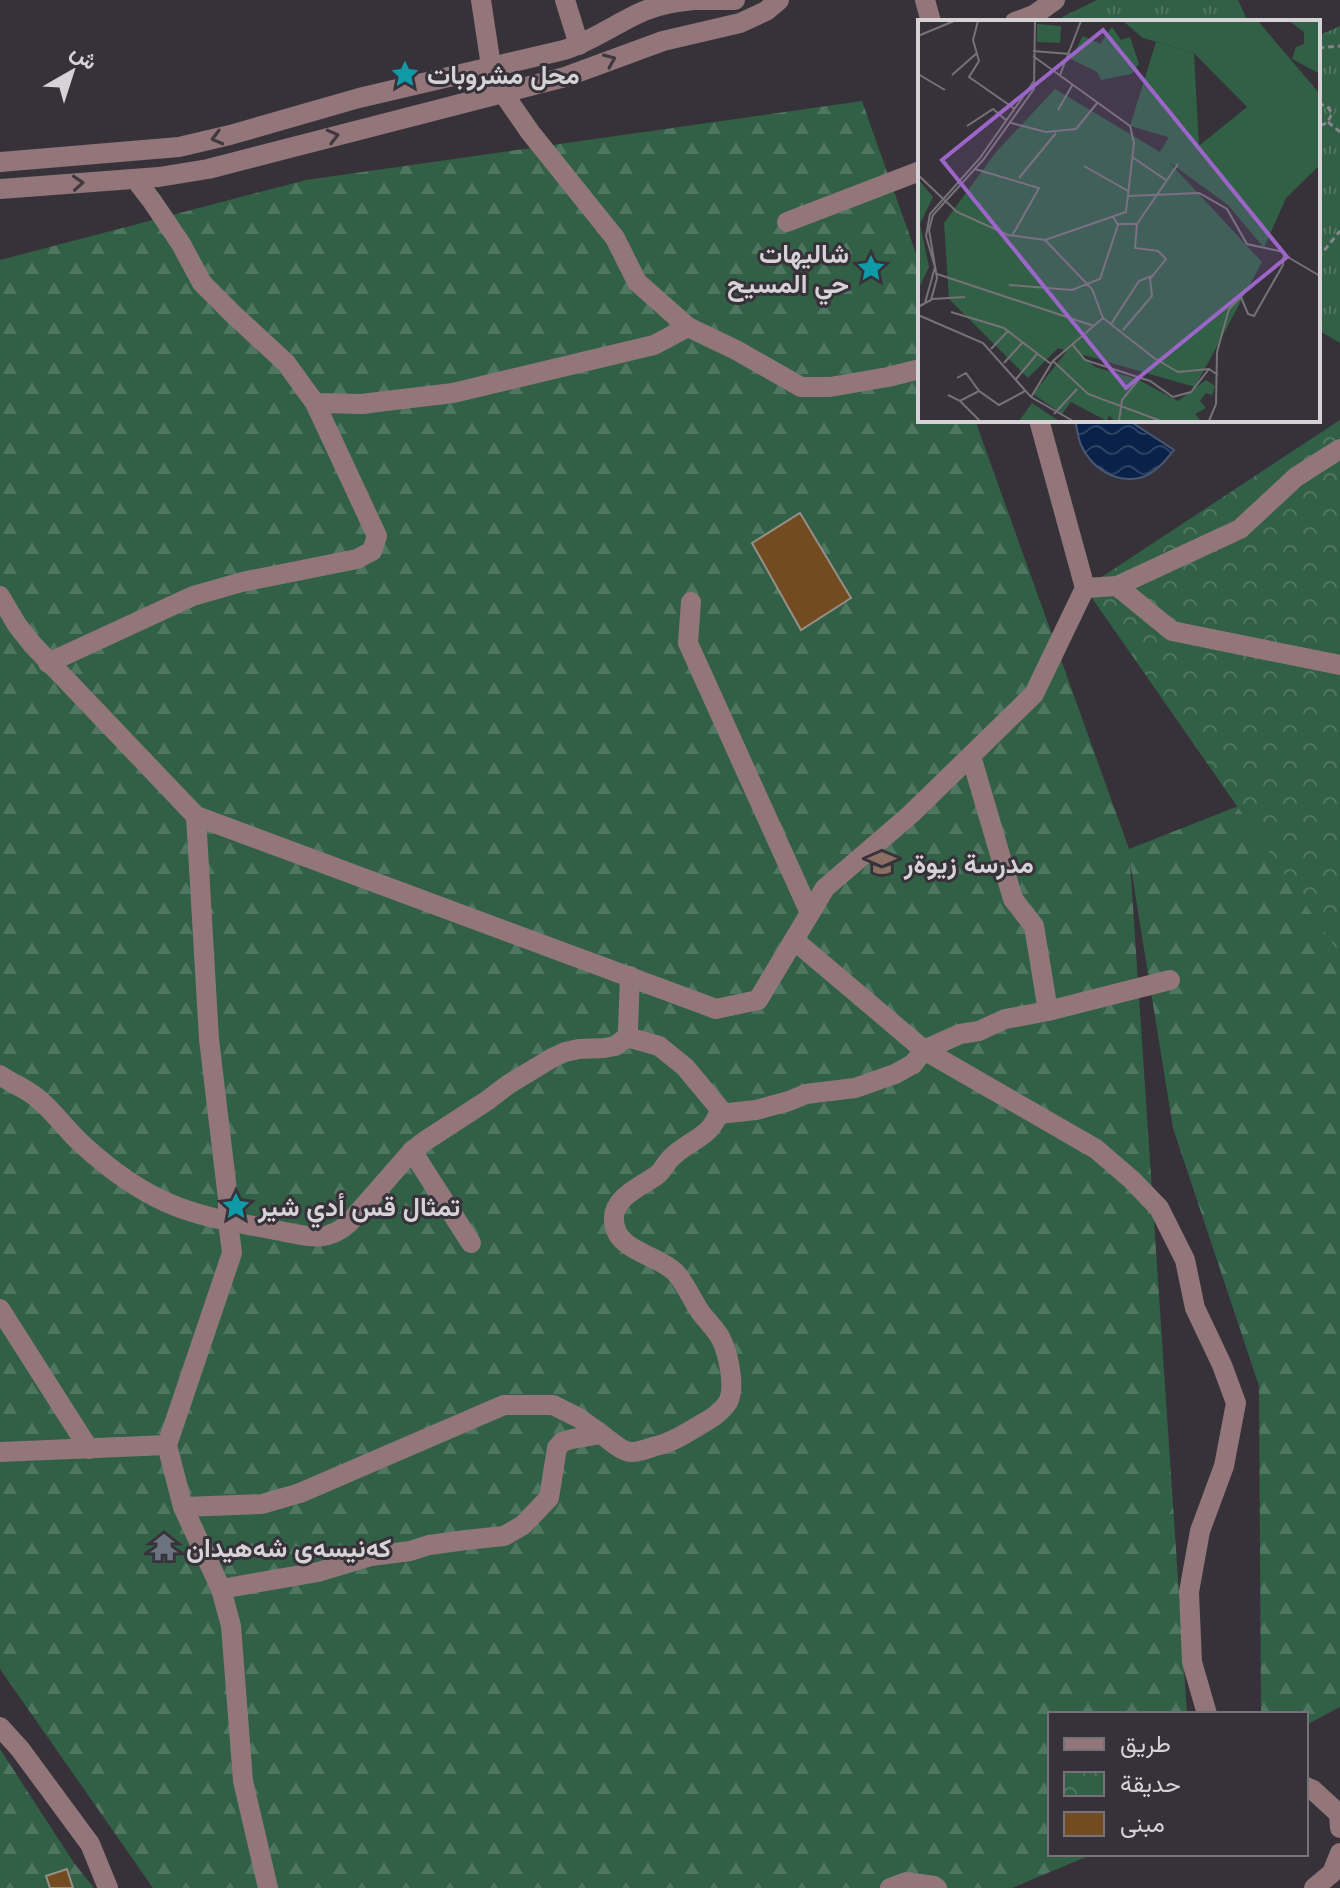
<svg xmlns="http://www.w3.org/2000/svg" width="1340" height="1888" viewBox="0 0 1340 1888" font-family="'Noto Sans',Vazirmatn,sans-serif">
<defs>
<pattern id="grass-tufts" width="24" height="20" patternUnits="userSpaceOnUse" patternTransform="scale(2)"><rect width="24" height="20" fill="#316046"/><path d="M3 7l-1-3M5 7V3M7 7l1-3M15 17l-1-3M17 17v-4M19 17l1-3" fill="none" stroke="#4e7660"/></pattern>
<pattern id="forest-firs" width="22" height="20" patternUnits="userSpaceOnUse" patternTransform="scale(2)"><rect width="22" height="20" fill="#316046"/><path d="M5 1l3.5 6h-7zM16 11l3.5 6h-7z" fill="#4e7660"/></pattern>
<pattern id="park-crowns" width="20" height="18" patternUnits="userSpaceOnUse" patternTransform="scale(2)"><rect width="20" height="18" fill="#316046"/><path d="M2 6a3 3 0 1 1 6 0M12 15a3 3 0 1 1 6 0" fill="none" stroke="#4e7660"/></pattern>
<pattern id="water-waves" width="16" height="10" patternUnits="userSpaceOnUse" patternTransform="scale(2)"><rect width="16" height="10" fill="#0a2249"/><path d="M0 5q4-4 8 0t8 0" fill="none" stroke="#2d4162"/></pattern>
</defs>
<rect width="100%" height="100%" fill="#373239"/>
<!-- grass -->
<g fill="url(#grass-tufts)">
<polygon points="1097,0 1238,0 1248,22 1064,22 1062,17"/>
<polygon points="1340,26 1340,343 1318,330 1318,36"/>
</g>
<!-- forest -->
<g fill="url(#forest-firs)">
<polygon points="862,101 920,265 920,420 975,420 1129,849 1317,775 1340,901 1340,1707 1306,1725 1306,1714 1261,1714 1259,1386 1173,1128 1130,862 1187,1714 1050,1714 1050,1854 1093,1854 1012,1888 153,1888 0,1669 0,260 306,180"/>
<polygon points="0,1749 74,1863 94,1888 0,1888"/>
</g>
<!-- park -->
<polygon fill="url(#park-crowns)" points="1340,420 1340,954 1085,588"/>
<!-- water -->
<path fill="url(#water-waves)" stroke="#475774" stroke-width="2" d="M1075,420h53l46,30c-9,11 -20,25 -35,28 -26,5 -48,-11 -58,-33 -3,-7 -4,-17 -6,-25z"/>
<!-- building -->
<g fill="#724c20" stroke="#968f88" stroke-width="2">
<polygon points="800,513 851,598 801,630 752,543"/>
<polygon points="67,1869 73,1888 50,1888 46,1876"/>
</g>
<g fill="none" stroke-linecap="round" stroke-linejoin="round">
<!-- path -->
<g stroke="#878388" stroke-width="3" stroke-dasharray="6 4" stroke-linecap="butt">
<polyline points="1318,48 1340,46"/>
<polyline points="1318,104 1327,106 1332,113 1328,122 1322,125 1318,124"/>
<polyline points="1328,122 1340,132"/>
<polyline points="1318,258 1340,231"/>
</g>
<!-- minor -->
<g stroke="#92767a" stroke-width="20">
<polyline points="481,0 491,66"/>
<polyline points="565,0 579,45"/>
<polyline points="695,0 735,0"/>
<polyline points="925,0 931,22"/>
<polyline points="1015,22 1034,15 1055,0"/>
<polyline points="503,93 530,132 615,238 637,282 688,327 736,350 801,387 830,387 888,377 920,369"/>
<path d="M0,162l179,-15 51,-12 129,-37 205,-48c29,-9 52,-27 80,-39 16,-7 32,-9 49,-11"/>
<polyline points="0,189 159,177 208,169 565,77 663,41 740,23 766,11 779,0"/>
<polyline points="787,222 920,171"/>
<polyline points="315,403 361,404 453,393 654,345 688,327"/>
<polyline points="1117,586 1172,631 1340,665"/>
<polyline points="1085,588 1117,586 1240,529 1296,477 1340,449"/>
<polyline points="0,596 17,625 32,644 196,816 716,1009 758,1000 825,888 911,814 1034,694 1085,588 1039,420"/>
<polyline points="691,602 688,643 810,913"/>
<polyline points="48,663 193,596 242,582 357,559 372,551 377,536 315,403 286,363 234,315 202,283 181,244 152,201 135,179"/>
<polyline points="971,756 1013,899 1034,926 1048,1011"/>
<polyline points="196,816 209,1039 228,1199 228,1222 232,1253 167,1445 183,1507 221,1589 231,1626 243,1781 268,1888"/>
<polyline points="794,940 924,1050 1096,1149 1132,1180 1159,1208 1185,1260 1195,1308 1222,1365 1236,1403 1224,1466 1200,1531 1189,1592 1192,1662 1207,1714"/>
<path d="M0,1075c11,8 25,13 36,22 18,14 30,33 47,48 24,22 55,45 85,58 34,15 71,20 107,27 29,5 50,15 74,-7l63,-72 13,-10 63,-41 21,-16 43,-26 13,-6 14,-3 25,-1 11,-2 12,-9 1,-8 2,-53"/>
<polyline points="719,1114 756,1110 789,1101 806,1094 855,1088 895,1074 913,1064 924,1050 960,1034 979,1031 1005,1019 1048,1011 1170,980"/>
<polyline points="412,1151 471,1243"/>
<polyline points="0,1309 89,1449"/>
<polyline points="0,1452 167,1445"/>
<polyline points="183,1507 262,1504 300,1493 504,1405 553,1405 579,1418 601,1434"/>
<path d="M221,1589l97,-17 53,-16 39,-5 19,-6 37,-5 38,-4 19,-11 26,-27 8,-50 5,-6 10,-3 29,-5c9,6 21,19 32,18 7,0 16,-4 23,-6 16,-3 30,-13 44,-21 10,-6 21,-12 28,-23 8,-16 0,-50 -8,-65 -5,-9 -13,-16 -19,-24 -9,-13 -15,-29 -26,-41 -20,-19 -61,-21 -61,-53 -1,-21 26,-32 40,-42 8,-4 10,-12 16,-18 18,-20 42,-20 50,-50l-35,-42 -26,-21 -32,-9"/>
<polyline points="0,1727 20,1749 90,1844 108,1888"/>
<polyline points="1306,1787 1313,1790 1339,1814 1340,1828"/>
<polyline points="890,1888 906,1882 934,1886 937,1888"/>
<polyline points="1314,1888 1332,1873 1340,1853"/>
</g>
</g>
<!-- one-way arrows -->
<defs><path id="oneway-chevron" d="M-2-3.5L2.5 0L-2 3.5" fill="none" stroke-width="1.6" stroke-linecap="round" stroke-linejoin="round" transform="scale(2)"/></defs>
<g stroke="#403940">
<use href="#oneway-chevron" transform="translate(610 60) rotate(-23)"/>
<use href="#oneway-chevron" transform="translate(333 136) rotate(-15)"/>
<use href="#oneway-chevron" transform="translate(217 138) rotate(165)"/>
<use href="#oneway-chevron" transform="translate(78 183) rotate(-4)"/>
</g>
<!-- icons -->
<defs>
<symbol id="sight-bare" viewBox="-9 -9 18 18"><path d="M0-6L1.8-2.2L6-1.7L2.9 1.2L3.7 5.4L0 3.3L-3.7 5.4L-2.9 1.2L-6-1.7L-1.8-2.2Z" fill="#0f9aa8" stroke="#373239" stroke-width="2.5" paint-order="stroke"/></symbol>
<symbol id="school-bare" viewBox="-9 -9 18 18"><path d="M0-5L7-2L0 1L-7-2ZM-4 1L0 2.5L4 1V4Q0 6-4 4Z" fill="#8d6e63" stroke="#373239" stroke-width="2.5" paint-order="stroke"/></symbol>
<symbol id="temple-bare" viewBox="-9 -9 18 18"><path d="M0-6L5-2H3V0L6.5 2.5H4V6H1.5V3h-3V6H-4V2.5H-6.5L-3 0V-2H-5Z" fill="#6b7280" stroke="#373239" stroke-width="2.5" paint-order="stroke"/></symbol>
</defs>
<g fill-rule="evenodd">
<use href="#sight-bare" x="385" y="54" width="40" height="40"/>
<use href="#sight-bare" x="851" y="248" width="40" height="40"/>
<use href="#school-bare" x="862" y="843" width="40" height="40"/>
<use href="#sight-bare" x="216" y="1186" width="40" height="40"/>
<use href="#temple-bare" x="144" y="1527" width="40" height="40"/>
</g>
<g text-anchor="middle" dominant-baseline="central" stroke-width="6" stroke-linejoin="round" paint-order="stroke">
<!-- poi labels -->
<g font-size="26" font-weight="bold" fill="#d6d3d7" stroke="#373239" text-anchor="start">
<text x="427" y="74">محل مشروبات</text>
<text x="849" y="253" text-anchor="end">شاليهات<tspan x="849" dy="30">حي المسيح</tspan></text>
<text x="904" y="863">مدرسة زيوةر</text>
<text x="258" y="1206">تمثال قس أدي شير</text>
<text x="186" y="1547">کەنیسەی شەهیدان</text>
</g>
</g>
<!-- overview -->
<g transform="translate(918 20)">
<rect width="402" height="402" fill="#373239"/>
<path d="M194,7l9,13 9,-3 9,27 -8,10 -30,6 -4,-8 -26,-13 12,-23 17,8z" fill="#316046"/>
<path d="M205,1h135l62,73v71l-34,33 -22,50 -36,-43 -59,-43 93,100 -67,125 -115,-33 15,13 42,12 41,22 28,-21 9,6 -3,9 -6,-2 -6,8 6,7 -11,6 6,7h-87l-5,-6 -2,6 -36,-19 -9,12 -29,-20 34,-43 -9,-3 -30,30 -79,-79 -5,-76 52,-71 59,-63 105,63 16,-27 24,20 47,-38 -53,-54 -51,-15zM371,1h31v53l-28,-15 4,-12 8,-3v-12zM0,159l15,18 -13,27 9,43 -11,23zM114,383l27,18h2h-42z" fill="#316046"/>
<path d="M119,4l24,2 -1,17 -23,-1zM238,22l38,11 5,93 -69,-20z" fill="#316046"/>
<path fill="none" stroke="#777278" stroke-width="2" d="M60,1l-5,19 6,21 -10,16 46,32M0,16l36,-15M115,31l37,3M0,54l27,16M34,55l25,-22M142,55l21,-54M140,90l15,-26M93,103l35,9 30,-3 22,-27M49,106l26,-17 14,12M214,137l34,23M166,146l44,25M57,149l64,19 -27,48M0,155l39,37 51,23 37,5 81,-28 8,-69 -4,-17 -97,-70M101,158l37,-45M211,176l70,-3 28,16 20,35 37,8 -1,13 -29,51 -6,-2 -7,-17 -12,12 -12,43 -1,52 -7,17M200,204h19l-2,24 23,3 8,8 -16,20 2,17 -29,34M219,204l41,-60M127,220l47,49 11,29 51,40 24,14 31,-3 9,6M368,236l34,20M19,254l157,52M91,265l63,5 28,-11 18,-54 -5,-8M14,279l33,-2M7,283l10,-36 -9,-31 4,-22 50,-56 54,-77M0,287l13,-7 6,-22 -8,-48 4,-15 50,-55 51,-71 1,-68M33,292l53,16 47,36M0,295l65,28 48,54 42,24M193,304l28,-43 15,-6M154,324l13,16 65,21 23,16 18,-5 18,-23M73,329l17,-18M135,341l35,33 73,27M86,343l19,-21M39,358l9,-5 13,18M98,359l21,-25M30,375l12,6 19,-10 20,14 26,-14M113,377l22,-36 50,-43M42,381l20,20M136,394l23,-25M201,401l3,-21 18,-22"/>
<path fill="#9b66c7" fill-opacity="0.15" stroke="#9b66c7" stroke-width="4" d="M185,10l184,227 -161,131 -184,-228z"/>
<rect width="402" height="402" fill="none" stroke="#d6d3d7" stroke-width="4"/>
</g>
<!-- legend -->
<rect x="1048" y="1712" width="260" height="144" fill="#373239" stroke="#777278" stroke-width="2"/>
<rect x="1064" y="1738" width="40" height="12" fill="#92767a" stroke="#777278" stroke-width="2"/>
<text x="1120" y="1752" font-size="24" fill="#d6d3d7">طريق</text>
<rect x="1064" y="1772" width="40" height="24" fill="url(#park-crowns)" stroke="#777278" stroke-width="2"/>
<text x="1120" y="1792" font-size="24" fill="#d6d3d7">حديقة</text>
<rect x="1064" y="1812" width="40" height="24" fill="#724c20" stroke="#777278" stroke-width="2"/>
<text x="1120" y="1832" font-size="24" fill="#d6d3d7">مبنى</text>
<!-- north arrow -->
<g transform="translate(72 72) rotate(39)" stroke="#373239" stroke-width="6" paint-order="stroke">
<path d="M0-6L14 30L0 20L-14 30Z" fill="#d6d3d7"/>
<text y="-12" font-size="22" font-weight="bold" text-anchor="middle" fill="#d6d3d7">ش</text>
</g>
</svg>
